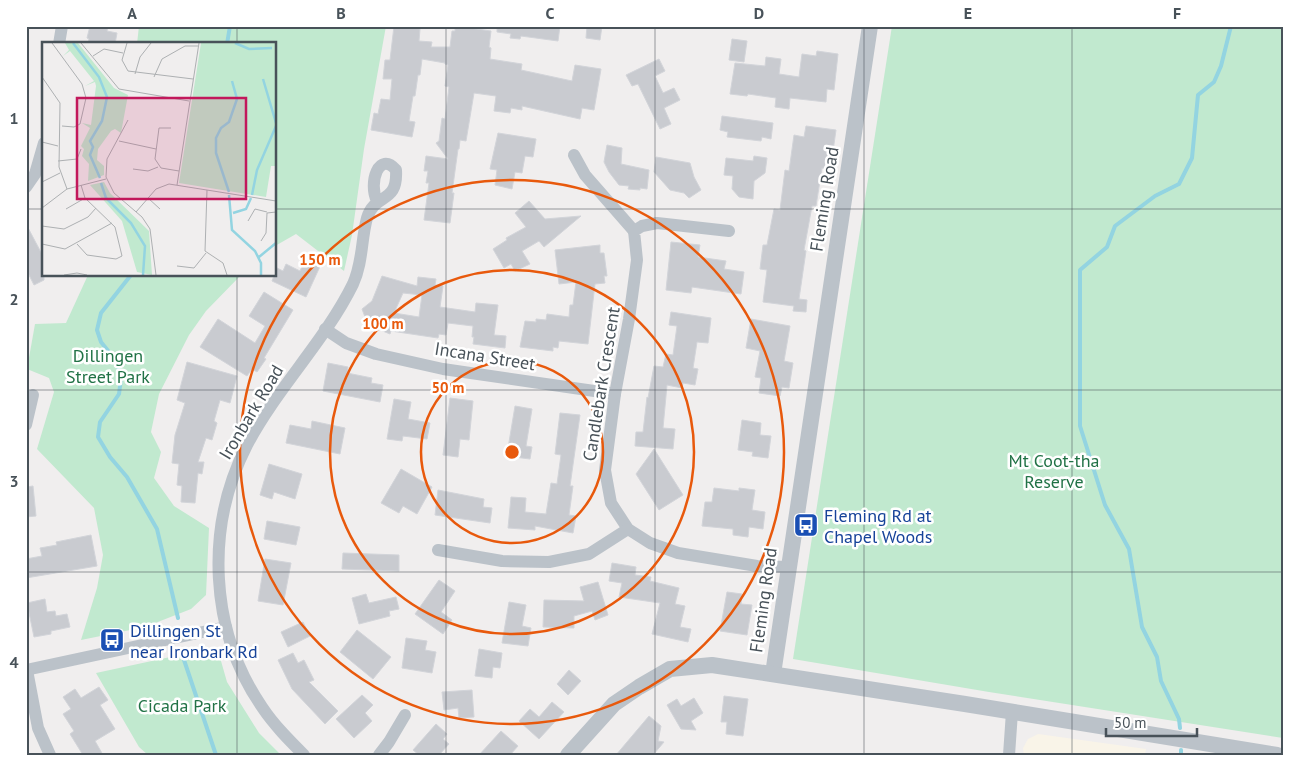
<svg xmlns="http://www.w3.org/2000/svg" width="1309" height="781" viewBox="0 0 1309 781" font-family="'PT Sans',sans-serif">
<rect width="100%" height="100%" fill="#f0eeee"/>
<!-- commercial -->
<polygon fill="#f9f4e8" points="1038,734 1146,749 1145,755 1024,755 1023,748 1028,739"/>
<!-- green -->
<g fill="#c1e9cf">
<polygon points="139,26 386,26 364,149 352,235 344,271 296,234 275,246 275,44 137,44"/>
<polygon points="892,26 1283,26 1283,738 989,692 793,659"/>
<polygon points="88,275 241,275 206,311 189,335 159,394 151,432 161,452 154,478 174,506 209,528 206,595 191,609 145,627 81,640 97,588 103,555 94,508 37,449 54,392 49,378 27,369 35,324 66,323"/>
<polygon points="212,648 219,654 227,682 259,733 281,755 148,755 139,747 96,673"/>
</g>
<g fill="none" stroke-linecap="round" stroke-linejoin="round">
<!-- stream -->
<g stroke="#93d4e1" stroke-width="4">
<polyline points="227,44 230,26"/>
<polyline points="131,275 101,313 97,330 101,342 117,362 121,379 119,394 100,422 98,437 110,457 127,477 157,529 178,618"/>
<polyline points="183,657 216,755"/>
<polyline points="1180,728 1179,719 1161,681 1157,657 1142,627 1129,549 1105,505 1080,426 1080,270 1107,247 1115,226 1155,196 1179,184 1192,158 1198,95 1214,82 1221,66 1231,26"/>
<polyline points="1181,755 1181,750"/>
</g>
</g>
<!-- building -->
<g fill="#c9cbd0" stroke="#d2d4d9" fill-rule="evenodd">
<polygon points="90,26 108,26 107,31 117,33 115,44 88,44 89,39 87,38"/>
<polygon points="394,26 420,29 419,41 432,42 431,47 450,47 452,31 455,31 455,26 491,31 489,47 491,48 490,59 522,64 521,70 572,81 575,65 601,69 594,110 582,108 580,119 522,106 522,110 511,108 510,113 494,111 496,96 474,93 466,141 460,140 459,149 458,149 452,193 454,193 450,223 424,220 429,183 426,183 428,171 424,171 426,156 448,159 436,143 439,141 442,118 445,119 449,87 445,86 448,65 445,64 445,63 422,59 420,75 418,75 415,96 413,96 409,121 415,122 412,137 371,130 374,113 378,114 381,99 390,100 392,79 383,79 385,60 390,60"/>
<polygon points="497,26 560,26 558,41 521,36 520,39 510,38 511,34 497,32"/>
<polygon points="587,26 602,26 600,40 586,38"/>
<polygon points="732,39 747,41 744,62 729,60"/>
<polygon points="817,51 838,54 834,90 827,89 826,102 790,98 789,109 775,107 776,98 748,94 747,96 730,94 735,63 765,66 766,57 781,59 779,74 799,77 802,54 816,56"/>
<polygon points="659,59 665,71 655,76 663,93 674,88 680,100 664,108 671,124 660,129 638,84 632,86 626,75"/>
<polygon points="722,116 773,123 771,139 762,137 761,141 727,137 728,132 720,130"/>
<polygon points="806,126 836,130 832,158 826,158 825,169 822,168 816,206 812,206 804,250 806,251 799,299 807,300 806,312 793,311 794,306 763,302 767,270 760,269 763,245 767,245 774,209 780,210 785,170 789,171 794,135 804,137"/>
<polygon points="498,133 536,139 533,157 525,156 522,173 515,172 512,189 495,185 497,170 490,169"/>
<polygon points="607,145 622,148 621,164 649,170 647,189 640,188 640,190 628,189 629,186 619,185 609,172 604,162"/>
<polygon points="754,156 767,158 765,173 754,181 753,199 739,197 732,189 733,176 724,175 726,158 753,161"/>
<polygon points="656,157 690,163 694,177 701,190 689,198 684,193 670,190 654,172"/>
<polygon points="529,201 545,219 581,216 544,247 539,241 522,251 530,264 515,271 511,264 504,268 493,249 507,240 506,238 526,227 515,213"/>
<polygon points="26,224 44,258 44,280 34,285 26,269"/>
<polygon points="671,242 700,245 698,257 726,261 724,269 744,272 741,294 692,287 691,293 666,290"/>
<polygon points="600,245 600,253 604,253 607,276 604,276 605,283 595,284 588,344 559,341 558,348 553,347 553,351 520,347 525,321 536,322 536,319 546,320 547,314 569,317 570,305 573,305 576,282 559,284 555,250"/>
<polygon points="307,255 322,262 306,297 272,281 277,268 283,271 286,264 300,271"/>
<path d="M382,276l35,10 1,-9 18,2 -1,6 8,1 -3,21 35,5 1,-9 22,2 -4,30 12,1 -1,12 -32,-4 1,-7h-2l1,-11 -25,-3 -2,12 -7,-1 -1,4 -47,-7 -1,3 -22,-9 -6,-16 10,-8zM403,293l19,2 -3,22 -25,-4z"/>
<polygon points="264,292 293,310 264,358 266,359 257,372 252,369 247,376 200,347 218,319 255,343 265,326 249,316"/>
<polygon points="671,312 711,318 708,343 697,342 693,368 698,369 695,385 683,383 682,388 667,385 663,428 675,429 673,449 635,446 636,432 643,432 647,397 648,398 654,366 663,367 666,354 673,355 677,326 669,325"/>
<polygon points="751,319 790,326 784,361 793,363 789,388 782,387 780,396 759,393 761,378 755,377 760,351 746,348"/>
<polygon points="187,362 237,376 230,403 220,400 214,421 217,423 212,440 206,438 198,462 204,462 202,474 198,473 195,503 181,502 182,486 177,485 179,464 172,463 175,435 185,403 177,400"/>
<polygon points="328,363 348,367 347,373 372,378 371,383 383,385 380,402 323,391"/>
<polygon points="450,398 473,401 469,440 460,439 458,457 443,455"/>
<polygon points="394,399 411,402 408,419 430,423 427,439 403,436 402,441 387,439"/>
<polygon points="515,406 532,409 526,446 532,447 530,459 514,457 515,449 508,448"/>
<polygon points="560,413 580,415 570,486 573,486 569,515 576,516 573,533 535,526 535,530 508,528 511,497 526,498 525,512 546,514 551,483 557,484 561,455 555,454"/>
<polygon points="742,420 761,423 760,435 771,436 768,458 752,456 753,452 738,450"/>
<polygon points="312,421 345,428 340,454 286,443 290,425 311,429"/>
<polygon points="654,449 683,495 659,510 636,474"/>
<polygon points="269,464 302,474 295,499 274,492 272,499 260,495"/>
<polygon points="401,469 432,487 417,514 403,506 399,513 381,503"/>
<polygon points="33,486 36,516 26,517 26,487"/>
<polygon points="714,488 739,491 739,488 755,490 752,510 765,512 763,529 749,527 748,537 733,535 733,529 702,526 705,502 712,502"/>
<polygon points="438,490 484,499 483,507 492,508 490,523 435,515"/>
<polygon points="267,521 300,527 296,545 264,539"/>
<polygon points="91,535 97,566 26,578 26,559 42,556 40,548 57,545 56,542"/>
<polygon points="343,553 399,555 399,571 342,569"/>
<polygon points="265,559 291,563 283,605 258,601"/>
<polygon points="612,563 636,567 635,575 651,577 650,581 679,588 675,604 685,606 680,627 691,629 688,642 652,634 660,603 619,597 622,583 609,581"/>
<polygon points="439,580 455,591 441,612 452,620 443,634 415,614"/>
<polygon points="598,582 608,615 595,620 592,611 574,616 574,628 543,627 544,600 584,601 580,587"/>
<polygon points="727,592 742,594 741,604 752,605 747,635 720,631"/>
<polygon points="366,594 369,603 396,597 399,609 389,611 390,616 359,624 352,598"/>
<polygon points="45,599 47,612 55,611 56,616 67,614 70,627 51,631 51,634 34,637 27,603"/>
<polygon points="509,602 526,605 522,626 531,628 528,646 502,643"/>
<polygon points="303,622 310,636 288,647 281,632"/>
<polygon points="357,630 391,657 373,679 340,652"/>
<polygon points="406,638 427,641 425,650 436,652 432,673 402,668"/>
<polygon points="479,649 502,653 500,668 493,667 492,678 475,676"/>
<polygon points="293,653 298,663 304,660 314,680 309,682 338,711 325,724 292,689 278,660"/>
<polygon points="569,670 581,681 568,695 557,684"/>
<polygon points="99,687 108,700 100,705 115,729 95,741 103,755 83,755 70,734 74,731 63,714 71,709 63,697 75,689 81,698"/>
<polygon points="472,690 474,717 459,718 458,708 444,710 442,692"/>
<polygon points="362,695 373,705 365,713 372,721 354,738 336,719"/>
<polygon points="724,696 748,699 743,736 726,734 727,722 721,722"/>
<polygon points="694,698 703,713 691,721 696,730 681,729 667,705 677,699 681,706"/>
<polygon points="552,702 564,712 539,739 519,721 530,709 539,717"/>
<polygon points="649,716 661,726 658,741 664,742 653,755 616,755"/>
<polygon points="436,724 447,734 443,739 449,744 439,755 419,755 413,750"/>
<polygon points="501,731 518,746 510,755 479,755"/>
</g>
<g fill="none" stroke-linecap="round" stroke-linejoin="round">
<!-- minor -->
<g stroke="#bbc2c9" stroke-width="12">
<polyline points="59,44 62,26"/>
<polyline points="574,155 585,175 634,231"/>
<polyline points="26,187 35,174 44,143"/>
<polyline points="729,231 657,223 642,226 634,231 637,260 629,319 615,394 605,470 611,503 628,529 650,543 678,553 757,566 788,567"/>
<polyline points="325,329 346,343 376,354 443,369 615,394"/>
<polyline points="26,425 33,395"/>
<polyline points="438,550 502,561 549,562 589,554 628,529"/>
<polyline points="26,670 226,627"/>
<polyline points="27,670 38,728 50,755"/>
<path d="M304,755c-15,-15 -30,-30 -42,-48 -53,-77 -57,-180 -15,-262 30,-57 78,-104 106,-161 10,-22 8,-44 14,-66 8,-26 31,-13 29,-48 -17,-20 -28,13 -19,31"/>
<polyline points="379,755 389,742 405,715"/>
<polyline points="1009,755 1012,712"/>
</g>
<!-- tertiary -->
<g stroke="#bbc2c9" stroke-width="16">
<polyline points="773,674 870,26"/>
<polyline points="568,755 614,704 639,687 670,669 712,665 965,704 1277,755"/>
</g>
</g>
<!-- grid -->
<path fill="none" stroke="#485259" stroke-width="1" stroke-opacity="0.55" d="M237,26v18M446,26v729M655,26v729M864,26v729M1072,26v729M26,209h18M275,209h1008M237,275v480M26,390h1257M26,572h1257"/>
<!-- distance rings -->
<g fill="none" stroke="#e8590c" stroke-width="2.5">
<circle cx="512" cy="452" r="91"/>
<circle cx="512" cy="452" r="182"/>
<circle cx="512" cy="452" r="272"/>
</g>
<!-- icons -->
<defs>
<symbol id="bus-square" viewBox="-11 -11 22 22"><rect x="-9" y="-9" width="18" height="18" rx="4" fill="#1a4fb4" stroke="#fff"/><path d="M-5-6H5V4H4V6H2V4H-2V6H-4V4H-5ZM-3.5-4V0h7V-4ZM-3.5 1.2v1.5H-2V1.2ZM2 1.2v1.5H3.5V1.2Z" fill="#fff"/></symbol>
</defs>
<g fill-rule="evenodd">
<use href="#bus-square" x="792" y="511" width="28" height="28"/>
<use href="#bus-square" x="98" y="626" width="28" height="28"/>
</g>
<g text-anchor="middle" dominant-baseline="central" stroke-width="5" stroke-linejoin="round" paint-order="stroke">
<!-- street labels -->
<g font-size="18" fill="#485259" stroke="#fff">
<text transform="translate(824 199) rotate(-81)">Fleming Road</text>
<text transform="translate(485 356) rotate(9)">Incana Street</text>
<text transform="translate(601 384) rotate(-81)">Candlebark Crescent</text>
<text transform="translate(251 412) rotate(-59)">Ironbark Road</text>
<text transform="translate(763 600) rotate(-82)">Fleming Road</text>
</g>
<!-- park labels -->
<g font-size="18" fill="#217246" stroke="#fff">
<text x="108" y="355">Dillingen<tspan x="108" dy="21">Street Park</tspan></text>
<text x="1054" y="460">Mt Coot-tha<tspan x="1054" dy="21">Reserve</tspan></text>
<text x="182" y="705">Cicada Park</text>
</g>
<!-- transit labels -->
<g font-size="18" fill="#164399" stroke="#fff" text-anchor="start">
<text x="824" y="515">Fleming Rd at<tspan x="824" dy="21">Chapel Woods</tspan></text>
<text x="130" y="630">Dillingen St<tspan x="130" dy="21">near Ironbark Rd</tspan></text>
</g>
</g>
<!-- overview -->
<g transform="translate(42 42)">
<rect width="234" height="234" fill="#f0eeee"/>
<path d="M23,1h13l36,45 14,7 -7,38 -6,-4 -4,2 -13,18 -1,11 7,6v9l-16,6 1,-17 -7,-8 2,-7 -3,-3 9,-18 -8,-5 9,2 5,-39 -1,-4 -10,4 9,-5 -24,-30 -7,5 6,-6zM159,1h75v123h-5l-5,31 -87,-14zM62,140l6,11 39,38 3,44 -15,-3 -15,-51 -32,-36z" fill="#c1e9cf"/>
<path fill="none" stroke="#93d4e1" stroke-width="2.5" d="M31,1l26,34 8,20 -5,24 -12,20 3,6 -3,8 10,23M193,1l14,6 23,-1M221,37l13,44M59,141l5,15 25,25 14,23 -2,29M187,150l-13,-39v-15l5,-10 8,-6 8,-23 -5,-18M187,153l3,35 23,21 6,12v12M210,153l5,-25 19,-44M191,171l13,-4 5,-11M217,215l17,-14"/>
<path fill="none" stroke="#adb0b2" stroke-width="1" d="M10,1l30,41 4,14 -6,26 -6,3 -12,-1M39,1l38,46 70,12M85,1l-5,17 6,11 65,8M51,14l11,-7 19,4M93,32l5,-17 11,-14M0,35l18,26 -1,64 8,22M112,35l8,-18 23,-13h13M86,78l-21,39 -1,18 8,16 28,24 8,12 6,46M129,86h-12l-4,31 6,9 18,3M77,99l37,8M0,100l16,4M16,119l19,-2 4,-10M91,127l15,2 10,-4M0,140l18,-9M135,143l22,-142M165,148l-2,61 18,12 4,12M106,156l12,11M0,166l25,-19 39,-10M24,167l19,-11M94,170l20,-23 13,-5 107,17M206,179l7,-12 12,3M0,184l22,3 24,-12 8,-9M219,199l5,-8 1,-20 9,-1M0,202l23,5 47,-26M35,202l10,11 29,4 6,-3 -7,-29 -30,-29 -4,-13M135,224l17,2 12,-15M22,233l13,-2 10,2"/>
<path fill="#c2185b" fill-opacity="0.15" stroke="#c2185b" stroke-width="2.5" d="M35,56h169v101h-169z"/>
<rect width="234" height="234" fill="none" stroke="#485259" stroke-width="2.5"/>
</g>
<circle cx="512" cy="452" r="8" fill="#e8590c" stroke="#fff" stroke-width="2.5"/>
<g font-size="15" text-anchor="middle" font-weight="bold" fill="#e8590c" stroke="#fff" stroke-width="5" stroke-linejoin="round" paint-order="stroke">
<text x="320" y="265">150 m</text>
<text x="383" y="329">100 m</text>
<text x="448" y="393">50 m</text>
</g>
<!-- border -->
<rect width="1309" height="781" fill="none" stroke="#ffffff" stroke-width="55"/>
<!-- scale -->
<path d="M1106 728v8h91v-8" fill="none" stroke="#485259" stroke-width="2.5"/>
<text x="1114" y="728" font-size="15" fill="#485259" stroke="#ffffff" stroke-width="4" paint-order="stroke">50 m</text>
<rect x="28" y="28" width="1254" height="726" fill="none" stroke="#485259" stroke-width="2"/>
<g font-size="16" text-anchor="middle" font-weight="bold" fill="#485259">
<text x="132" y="19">A</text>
<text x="341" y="19">B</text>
<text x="550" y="19">C</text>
<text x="759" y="19">D</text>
<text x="968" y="19">E</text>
<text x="1177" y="19">F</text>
<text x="14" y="124">1</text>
<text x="14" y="305">2</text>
<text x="14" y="487">3</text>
<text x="14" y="668">4</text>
</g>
</svg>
